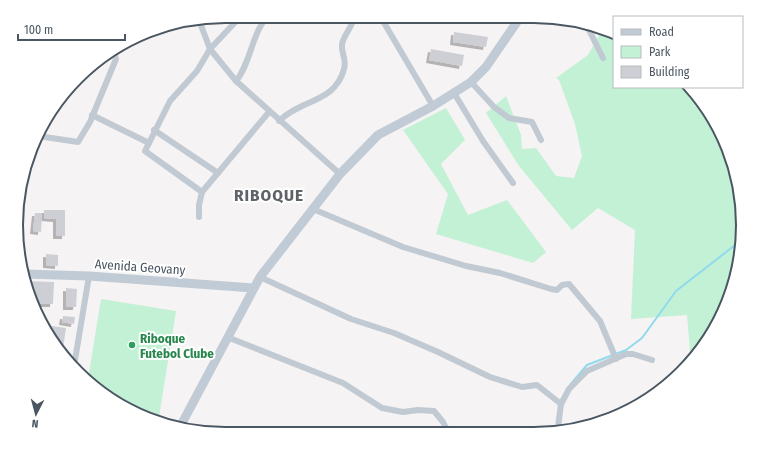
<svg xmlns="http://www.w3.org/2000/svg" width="759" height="450" viewBox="0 0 759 450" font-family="'Fira Sans Condensed',sans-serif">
<defs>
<filter id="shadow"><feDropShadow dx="-3" dy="3" stdDeviation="0" flood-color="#0004"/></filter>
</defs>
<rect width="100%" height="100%" fill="#f5f3f3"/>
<!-- green -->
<g fill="#c3f1d5">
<polygon points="603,28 614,33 614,87 686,87 708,109 739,184 739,266 708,341 697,354 690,351 687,315 631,319 635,230 598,208 572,230 519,166 486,113 506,96 521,135 522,149 536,148 556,176 574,178 582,156 575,124 559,80 556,78 588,55"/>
<polygon points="446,108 465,140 441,164 468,215 507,200 546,252 533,263 436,234 448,194 403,130"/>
<polygon points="101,299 176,311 158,423 109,399 88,379"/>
</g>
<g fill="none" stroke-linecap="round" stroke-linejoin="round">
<!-- stream -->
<polyline stroke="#90daee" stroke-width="2" points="570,385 587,365 626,350 642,338 676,291 739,242"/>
</g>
<!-- building -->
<g fill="#cdcfd5" filter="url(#shadow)">
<polygon points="454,32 488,37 486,47 453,42"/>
<polygon points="431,49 464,55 462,66 429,60"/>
<polygon points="44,210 65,210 65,236 56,236 56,219 44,218"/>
<polygon points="35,213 42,213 41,232 33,231"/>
<polygon points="46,254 58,255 58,266 46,265"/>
<polygon points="25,281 54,282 53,304 33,304 27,292"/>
<polygon points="66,288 77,289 76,307 66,307"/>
<polygon points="63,316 75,317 74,324 62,322"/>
<polygon points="45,325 66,328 62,355 59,352"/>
</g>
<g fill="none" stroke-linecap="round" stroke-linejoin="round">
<!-- street -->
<g stroke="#c1cad2" stroke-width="6">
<polyline points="380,16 433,106"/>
<polyline points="199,20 210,49 236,81 340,174"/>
<polyline points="586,24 603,58"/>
<path d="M236,81c15,-18 16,-49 32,-65"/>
<polyline points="471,82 494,107 509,118 532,122 541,140"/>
<polyline points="454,93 483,141 513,183"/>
<polyline points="92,115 149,143"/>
<path d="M279,121c22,-22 56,-18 65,-52 3,-9 -3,-16 -2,-25 2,-10 11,-17 12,-28"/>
<polyline points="154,130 218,173"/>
<polyline points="38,136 78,142 90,122 116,59 113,51"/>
<polyline points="202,192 145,151 170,101 197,71 210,49 241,16"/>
<polyline points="313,209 403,247 466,266 500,273 551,289 557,290 562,285 569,284 600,321 616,359"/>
<polyline points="199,217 199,205 202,192 269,112"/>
<polyline points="260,277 351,319 394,333 438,352 490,377 522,387 537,385 561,404"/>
<polyline points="227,337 343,383 382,408 403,412 418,410 434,411 443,422 449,434"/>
<polyline points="74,366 89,276"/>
<polyline points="560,431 558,427 561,404 569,389 587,371 626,354 633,354 652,360"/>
</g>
<!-- secondary -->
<g stroke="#c1cbd6" stroke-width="9">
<polyline points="24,274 89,276 253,288"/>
<polyline points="180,427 260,277 340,174 378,135 433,106 471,82 486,67 521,16"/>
</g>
</g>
<!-- markers -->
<circle fill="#2e9e5b" stroke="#fff" stroke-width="1.5" cx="132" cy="345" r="4"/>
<g text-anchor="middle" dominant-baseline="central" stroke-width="4" stroke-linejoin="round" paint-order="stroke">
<!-- street labels -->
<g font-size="13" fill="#4a5661" stroke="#fff">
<text transform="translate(140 267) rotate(4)">Avenida Geovany</text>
</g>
<!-- leisure labels -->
<g font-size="13" font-weight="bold" fill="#27864d" stroke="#fff" text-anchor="start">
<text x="140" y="338">Riboque<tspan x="140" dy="15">Futebol Clube</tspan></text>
</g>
<!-- district labels -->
<g font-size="17" font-weight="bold" letter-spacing="1" fill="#5f6368" stroke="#fff">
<text x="269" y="195">RIBOQUE</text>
</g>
</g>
<!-- crop -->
<path d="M0 0H759V450H0ZM225 23H534A202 202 0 0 1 736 225V225A202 202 0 0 1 534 427H225A202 202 0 0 1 23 225V225A202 202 0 0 1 225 23Z" fill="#fff" fill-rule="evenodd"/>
<path fill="none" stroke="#4a5661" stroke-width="2" d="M225 23H534A202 202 0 0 1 736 225V225A202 202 0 0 1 534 427H225A202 202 0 0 1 23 225V225A202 202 0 0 1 225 23Z"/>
<!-- legend -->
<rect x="613" y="16" width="130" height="72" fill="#ffffff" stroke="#b7bbc0"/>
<rect x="621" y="29" width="20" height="6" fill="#c1cbd6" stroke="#b7bbc0"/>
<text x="649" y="36" font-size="12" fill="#4a5661">Road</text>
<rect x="621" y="46" width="20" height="12" fill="#c3f1d5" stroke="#b7bbc0"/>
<text x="649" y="56" font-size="12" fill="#4a5661">Park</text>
<rect x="621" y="66" width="20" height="12" fill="#cdcfd5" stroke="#b7bbc0"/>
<text x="649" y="76" font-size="12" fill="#4a5661">Building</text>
<!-- north arrow -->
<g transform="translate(36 414) rotate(186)" stroke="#ffffff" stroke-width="3" paint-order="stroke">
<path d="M0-3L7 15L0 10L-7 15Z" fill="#4a5661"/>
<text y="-6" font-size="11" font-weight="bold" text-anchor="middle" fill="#4a5661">N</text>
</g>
<!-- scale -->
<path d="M18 34v6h107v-6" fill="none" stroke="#4a5661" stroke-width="2"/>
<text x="24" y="34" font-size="12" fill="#4a5661" stroke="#ffffff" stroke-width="3" paint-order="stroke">100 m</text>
</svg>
